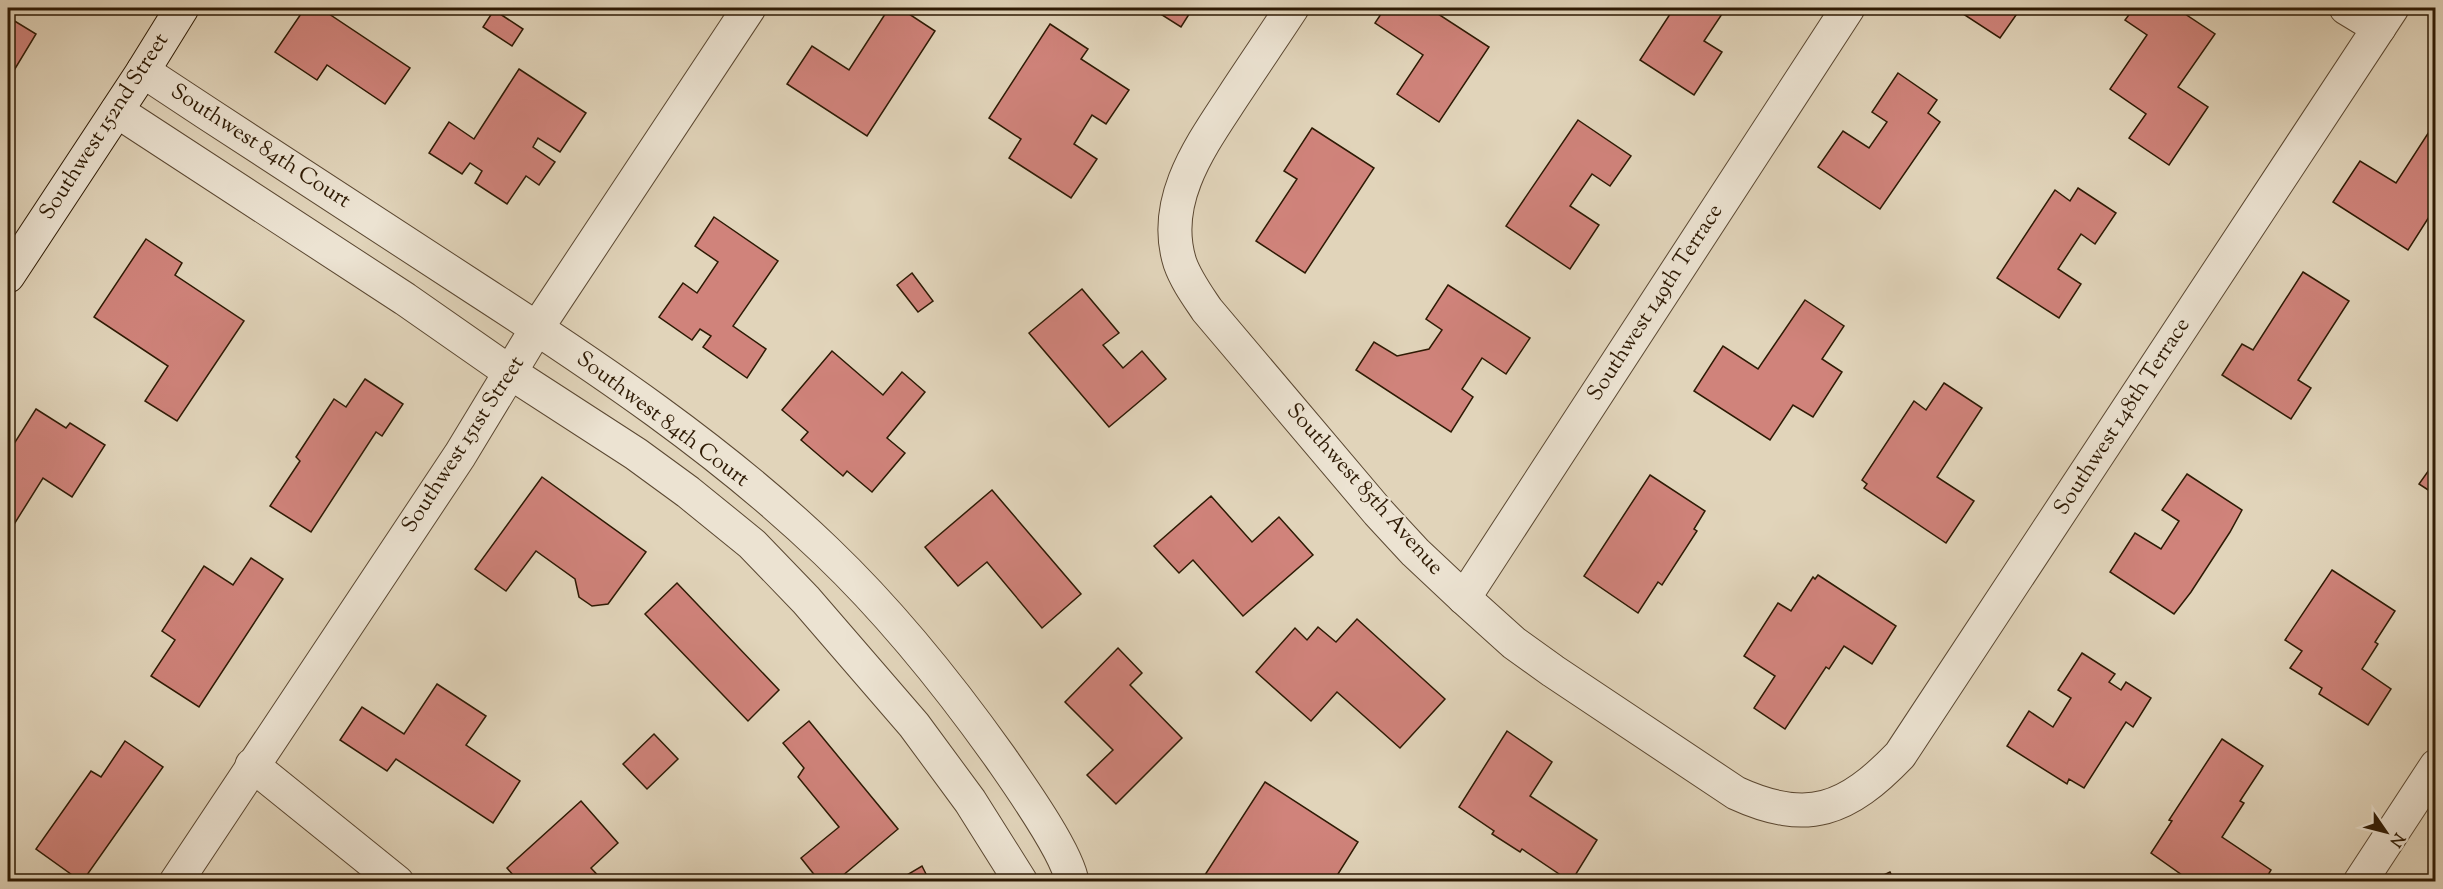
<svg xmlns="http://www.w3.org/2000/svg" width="2443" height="889" viewBox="0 0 2443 889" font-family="'Sorts Mill Goudy',serif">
<rect width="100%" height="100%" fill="#e1d4ba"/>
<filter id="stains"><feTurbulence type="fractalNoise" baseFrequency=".00333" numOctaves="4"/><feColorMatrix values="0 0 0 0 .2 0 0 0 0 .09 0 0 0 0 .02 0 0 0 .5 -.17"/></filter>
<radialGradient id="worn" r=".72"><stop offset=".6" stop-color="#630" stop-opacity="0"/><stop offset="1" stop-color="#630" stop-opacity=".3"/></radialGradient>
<!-- building -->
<g fill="#d0837b" stroke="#2e1a04" stroke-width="1.5">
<polygon points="305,8 320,8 410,68 385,104 327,65 317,80 275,52"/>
<polygon points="889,8 900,8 935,31 867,136 787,84 812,46 849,70"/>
<polygon points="1151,8 1193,8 1181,27"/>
<polygon points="1385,8 1429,8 1489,47 1439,122 1397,94 1423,55 1375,23"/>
<polygon points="1674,8 1726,8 1704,41 1722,52 1694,95 1640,60"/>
<polygon points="1954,8 2021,8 2000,38"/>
<polygon points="2134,8 2176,8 2215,34 2178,87 2208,107 2169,165 2129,138 2146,114 2110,89 2147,35 2125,20"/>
<polygon points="494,10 523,29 512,46 483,27"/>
<polygon points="8,17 36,34 10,77 8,75"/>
<polygon points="1050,24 1088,49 1081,59 1129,90 1106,124 1092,115 1074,144 1097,159 1071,198 1009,158 1021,139 989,118"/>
<polygon points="519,69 586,113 560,152 538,138 533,147 555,162 539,185 526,176 507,204 475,183 482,171 470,163 462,174 429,153 449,122 474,139"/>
<polygon points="1898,73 1937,100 1928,113 1940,122 1880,209 1818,167 1843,131 1869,148 1887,122 1872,112"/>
<polygon points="1578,120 1631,156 1610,186 1592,174 1570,206 1599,225 1570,269 1506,226"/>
<polygon points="2436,121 2436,206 2408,250 2333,202 2360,161 2396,183"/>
<polygon points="1312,128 1374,168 1305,273 1256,241 1297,179 1284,171"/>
<polygon points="2078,188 2116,213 2095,244 2081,234 2058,269 2081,284 2059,318 1997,278 2055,190 2070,201"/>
<polygon points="714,217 778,261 733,326 766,349 747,378 703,347 711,336 700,329 692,340 659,317 683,283 697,293 718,262 695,246"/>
<polygon points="146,239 182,263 175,275 244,321 177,421 145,401 168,366 94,317"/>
<polygon points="2303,272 2349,301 2298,380 2311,388 2291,419 2222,375 2242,344 2253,350"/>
<polygon points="912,273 933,301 918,312 897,285"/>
<polygon points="1448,285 1530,338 1506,374 1482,358 1462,389 1473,397 1451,432 1356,370 1374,342 1397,356 1429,349 1442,330 1426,319"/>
<polygon points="1082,289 1119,333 1103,345 1123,368 1142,351 1166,379 1109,427 1029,333"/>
<polygon points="1805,300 1844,326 1822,359 1842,372 1813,417 1793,405 1770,440 1694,391 1723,346 1758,369"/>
<polygon points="832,351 883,395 902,372 925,392 887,438 905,453 872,492 847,471 843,476 801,440 808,432 782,410"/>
<polygon points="365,379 403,404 382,436 376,432 311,532 270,506 300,461 296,457 334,399 346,407"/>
<polygon points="1944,383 1982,408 1937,477 1974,501 1946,543 1864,488 1867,484 1862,480 1914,401 1926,410"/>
<polygon points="36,409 66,428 70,423 105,445 72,497 43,478 8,534 8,444 12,447"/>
<polygon points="2436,460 2436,495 2419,484"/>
<polygon points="2187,474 2242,510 2230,532 2191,592 2174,614 2110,572 2135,533 2161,549 2179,521 2162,510"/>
<polygon points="1650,475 1705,511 1694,529 1697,531 1662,585 1658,582 1638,613 1584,576"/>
<polygon points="542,477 646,552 608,604 592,606 579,597 575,579 536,551 506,591 475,569"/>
<polygon points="992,490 1081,594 1042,628 987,562 958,586 925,547"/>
<polygon points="1211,496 1252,542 1279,517 1313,555 1243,616 1193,560 1179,573 1154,546"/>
<polygon points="251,558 283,579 199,707 151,676 175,640 162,631 204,566 233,585"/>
<polygon points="2332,570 2395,611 2375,642 2378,644 2362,669 2391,689 2368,725 2319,694 2322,688 2290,668 2302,651 2285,640"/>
<polygon points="1818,575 1896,626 1872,664 1844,646 1829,669 1826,667 1785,729 1754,708 1775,676 1744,656 1778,603 1791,611 1813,577 1815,579"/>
<polygon points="677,583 779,690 748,721 645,614"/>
<polygon points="1357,619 1445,699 1400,748 1337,692 1311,721 1256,672 1295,628 1307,640 1318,627 1336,642"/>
<polygon points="1118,648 1142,673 1130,685 1182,738 1116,804 1087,775 1113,750 1065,702"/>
<polygon points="2082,653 2115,674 2109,682 2121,690 2126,682 2151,698 2133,727 2126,722 2084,788 2069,779 2067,784 2007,746 2029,711 2053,727 2071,698 2058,690"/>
<polygon points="437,684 486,716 466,745 520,781 493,823 396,759 387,771 340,740 362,707 404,734"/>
<polygon points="809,721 898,829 835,882 820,882 801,858 839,827 798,777 804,768 783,743"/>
<polygon points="1507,731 1552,762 1530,796 1597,840 1571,882 1522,849 1520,852 1492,834 1494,831 1459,807"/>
<polygon points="654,734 678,759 647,789 623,764"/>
<polygon points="2222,739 2263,766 2240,801 2244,803 2222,837 2271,870 2264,882 2192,882 2151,853 2172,821 2169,820"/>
<polygon points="125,741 163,767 82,882 36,849 91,771 101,777"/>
<polygon points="1265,782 1358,842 1333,882 1201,881"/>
<polygon points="581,801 618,843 591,868 604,882 519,882 507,868"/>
<polygon points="922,866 930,882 895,882"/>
<polygon points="1890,872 1895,882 1869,882"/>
</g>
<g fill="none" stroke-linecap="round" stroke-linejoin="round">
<defs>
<g id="street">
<path d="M1292,8c-19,29 -39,58 -58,87 -32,49 -74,105 -54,168 6,17 17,32 27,47l171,202 37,40 49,46 50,45 39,28 183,122c72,33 111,17 164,-38l492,-747"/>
<polyline points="2346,8 2379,28"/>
<path d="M143,71c110,73 221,144 332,217 122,79 246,162 351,263 65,62 122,133 174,206 18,26 68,96 72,125"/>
<polyline points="117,111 405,299 511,373 636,454 688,492 752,544 806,600 914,725 970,801 1021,882"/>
<polyline points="1464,598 1848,8"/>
<polyline points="252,765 397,882"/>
<polyline points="176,882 460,455 537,328 749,8"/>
<polyline points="2360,882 2436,766"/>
</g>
<polyline id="secondary" points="8,276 143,71 182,8"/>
</defs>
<!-- street casing -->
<use href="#street" stroke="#5b4832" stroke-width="35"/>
<!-- secondary casing -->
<use href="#secondary" stroke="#2e1a04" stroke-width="35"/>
<!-- street -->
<use href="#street" stroke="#ece3d2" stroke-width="33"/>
<!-- secondary -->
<use href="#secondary" stroke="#ece3d2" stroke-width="33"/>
</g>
<g text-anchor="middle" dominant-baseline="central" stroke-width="4.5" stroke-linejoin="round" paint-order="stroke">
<!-- street labels -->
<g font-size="22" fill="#2e1a04" stroke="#ece3d2">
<text transform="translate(105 127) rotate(-57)">Southwest 152nd Street</text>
<text transform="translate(260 147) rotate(33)">Southwest 84th Court</text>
<text transform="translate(1656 303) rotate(-57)">Southwest 149th Terrace</text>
<text transform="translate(2123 417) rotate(-57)">Southwest 148th Terrace</text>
<text transform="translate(662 420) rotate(37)">Southwest 84th Court</text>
<text transform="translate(464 445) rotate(-57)">Southwest 151st Street</text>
<text transform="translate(1364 490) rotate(48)">Southwest 85th Avenue</text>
</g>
</g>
<!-- margin -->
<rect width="2443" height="889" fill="none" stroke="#e1d4ba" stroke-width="30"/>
<rect x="9" y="9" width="2425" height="871" fill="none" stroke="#2e1a04" stroke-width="3"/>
<rect x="15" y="15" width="2413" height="859" fill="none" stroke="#2e1a04" stroke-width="1.5"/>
<!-- north arrow -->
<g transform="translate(2386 832) rotate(125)" stroke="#ece3d2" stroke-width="4.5" paint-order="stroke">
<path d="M0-4.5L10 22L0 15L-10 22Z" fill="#2e1a04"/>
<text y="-9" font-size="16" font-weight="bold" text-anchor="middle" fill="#2e1a04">N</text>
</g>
<rect width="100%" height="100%" filter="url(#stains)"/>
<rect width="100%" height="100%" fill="url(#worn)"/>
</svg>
